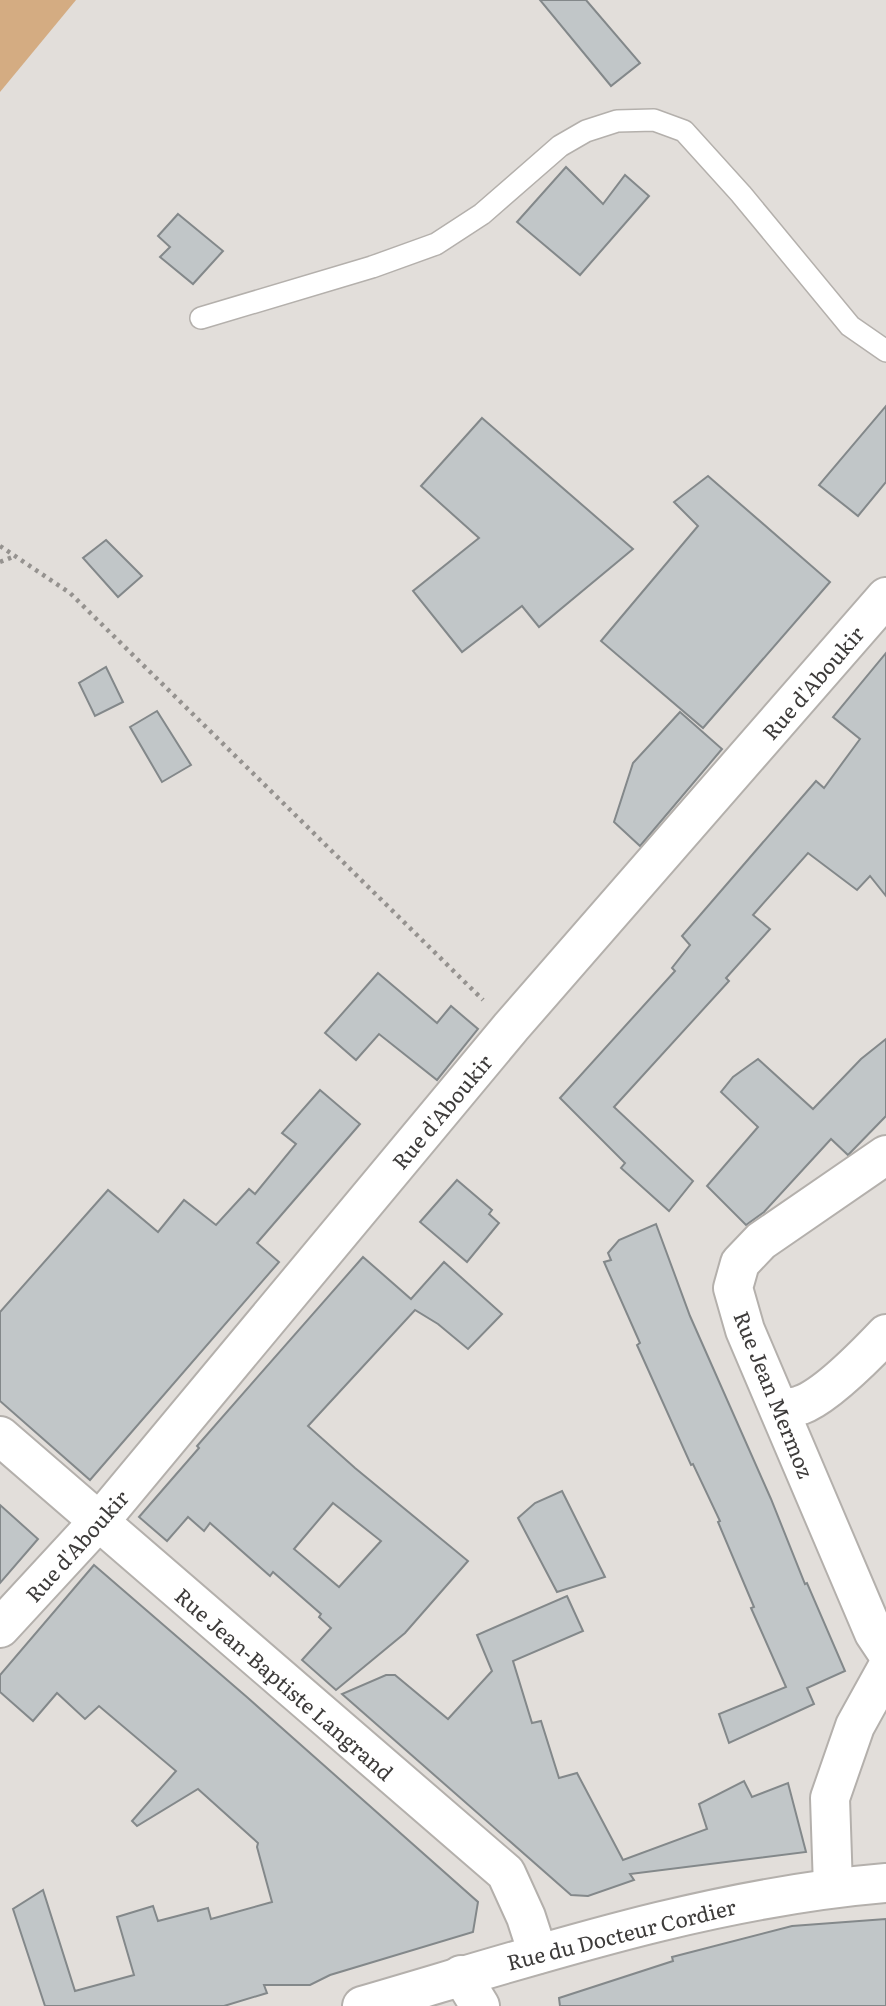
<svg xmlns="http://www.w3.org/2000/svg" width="886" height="2006" viewBox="0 0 886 2006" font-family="Literata,serif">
<rect width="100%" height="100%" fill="#e2deda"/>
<!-- green -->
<polygon fill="#d4ac82" points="0,0 76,0 0,92"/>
<!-- building -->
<g fill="#c1c6c8" stroke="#83888a" stroke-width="2" fill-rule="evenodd">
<polygon points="540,0 586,0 640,63 611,86"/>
<polygon points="566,167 603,204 625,175 649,196 580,275 517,222"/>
<polygon points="178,214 223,251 193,284 160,257 170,247 158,236"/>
<polygon points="886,406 886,482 858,516 819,485"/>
<polygon points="482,418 633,549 539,627 522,606 462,652 413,591 479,538 421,486"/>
<polygon points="708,476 830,582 703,728 601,641 698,526 674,502"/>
<polygon points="106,540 142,576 118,597 83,558"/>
<polygon points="886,653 886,896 870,876 857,890 808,853 753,915 770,929 726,978 729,981 614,1107 693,1181 669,1211 621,1168 625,1163 560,1098 675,971 672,968 690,945 682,936 816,781 824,788 860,739 833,717"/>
<polygon points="106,667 123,702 95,716 79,683"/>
<polygon points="157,711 191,765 162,782 130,727"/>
<polygon points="680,712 722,749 640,846 614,822 633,763"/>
<polygon points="378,973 437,1023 451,1006 478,1029 437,1080 379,1034 356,1060 325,1033"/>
<polygon points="886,1039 886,1116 848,1155 831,1139 764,1212 746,1225 707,1186 758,1127 721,1092 733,1077 758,1059 813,1109 861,1059"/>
<polygon points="320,1090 360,1124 257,1243 279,1262 90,1480 0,1401 0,1312 108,1190 158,1232 184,1200 216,1225 249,1189 255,1194 296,1144 282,1133"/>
<polygon points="457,1180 492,1210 489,1214 499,1223 467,1262 420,1222"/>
<polygon points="656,1224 690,1316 771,1499 805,1584 807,1583 845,1671 807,1688 814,1704 729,1743 719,1714 786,1687 751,1608 754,1607 718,1522 720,1521 693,1464 691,1465 637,1345 640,1343 604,1262 611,1260 608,1253 619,1240"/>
<path d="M363,1257l48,42 33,-37 58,52 -34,35 -30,-25 -23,-14 -107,116 47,42 113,93 -63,72 -69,57 -34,-30 29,-32 -12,-11 2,-3 -48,-42 -3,4 -60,-53 -6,8 -16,-14 -21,24 -28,-24 60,-69 -2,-2zM333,1503l48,38 -42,46 -45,-38z"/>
<polygon points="562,1491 605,1577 557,1592 518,1518 535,1503"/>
<polygon points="0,1505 38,1539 0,1583"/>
<polygon points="94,1565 248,1698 478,1902 473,1932 330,1975 310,1985 264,1985 267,1993 224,2006 45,2006 13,1909 43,1890 75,1991 134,1975 117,1917 153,1906 158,1921 208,1908 211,1919 272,1902 257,1847 258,1843 198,1789 137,1826 132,1821 176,1771 99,1706 85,1719 57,1693 33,1721 0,1692 0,1675"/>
<polygon points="567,1596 583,1631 513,1661 532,1723 541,1721 559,1778 577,1773 623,1860 707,1829 699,1804 744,1781 752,1797 788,1783 806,1852 630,1874 634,1880 588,1896 571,1895 342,1694 386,1675 395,1675 448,1719 492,1671 477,1635"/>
<polygon points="886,1919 886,2006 560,2006 559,1998 673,1961 672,1957 792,1926"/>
</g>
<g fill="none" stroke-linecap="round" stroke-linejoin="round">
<defs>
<polyline id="lane" points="201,318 372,267 436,244 482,214 560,146 586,131 617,121 654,120 684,131 741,194 850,326 886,351"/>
<g id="street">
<polyline points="886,1155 761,1241 740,1263 733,1288 745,1330 874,1633 886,1651"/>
<path d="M779,1407c7,0 15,1 22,-2 25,-9 66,-51 85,-71"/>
<polyline points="0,1436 506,1873 526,1917 538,1954"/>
<polyline points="0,1628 109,1510 511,1027 886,597"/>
<polyline points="833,1887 830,1798 855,1726 886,1670"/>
<polyline points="461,1975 480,2006"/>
</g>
<path id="secondary" d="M362,2006c172,-50 344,-108 524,-123"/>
</defs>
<!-- lane casing -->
<use href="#lane" stroke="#b4b0ac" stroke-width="24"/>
<!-- street casing -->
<use href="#street" stroke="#b4b0ac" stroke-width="42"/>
<!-- secondary casing -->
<use href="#secondary" stroke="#b4b0ac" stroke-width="42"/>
<!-- path -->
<g stroke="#95928f" stroke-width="4.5" stroke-dasharray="3.5 5" stroke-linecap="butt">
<polyline points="0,546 70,593 483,1000"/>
<polyline points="0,562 15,556"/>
</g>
<!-- lane -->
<use href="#lane" stroke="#fff" stroke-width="21"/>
<!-- street -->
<use href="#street" stroke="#fff" stroke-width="38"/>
<!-- secondary -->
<use href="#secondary" stroke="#fff" stroke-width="38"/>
</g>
<g text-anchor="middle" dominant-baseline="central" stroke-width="6" stroke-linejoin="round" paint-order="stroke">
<!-- street labels -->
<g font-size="21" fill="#3d3b3a" stroke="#fff">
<text transform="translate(812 682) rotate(-49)">Rue d'Aboukir</text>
<text transform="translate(441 1111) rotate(-50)">Rue d'Aboukir</text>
<text transform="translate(775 1394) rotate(68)">Rue Jean Mermoz</text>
<text transform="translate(76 1545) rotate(-48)">Rue d'Aboukir</text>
<text transform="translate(285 1683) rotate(41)">Rue Jean-Baptiste Langrand</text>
<text transform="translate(621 1933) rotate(-14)">Rue du Docteur Cordier</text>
</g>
</g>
</svg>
